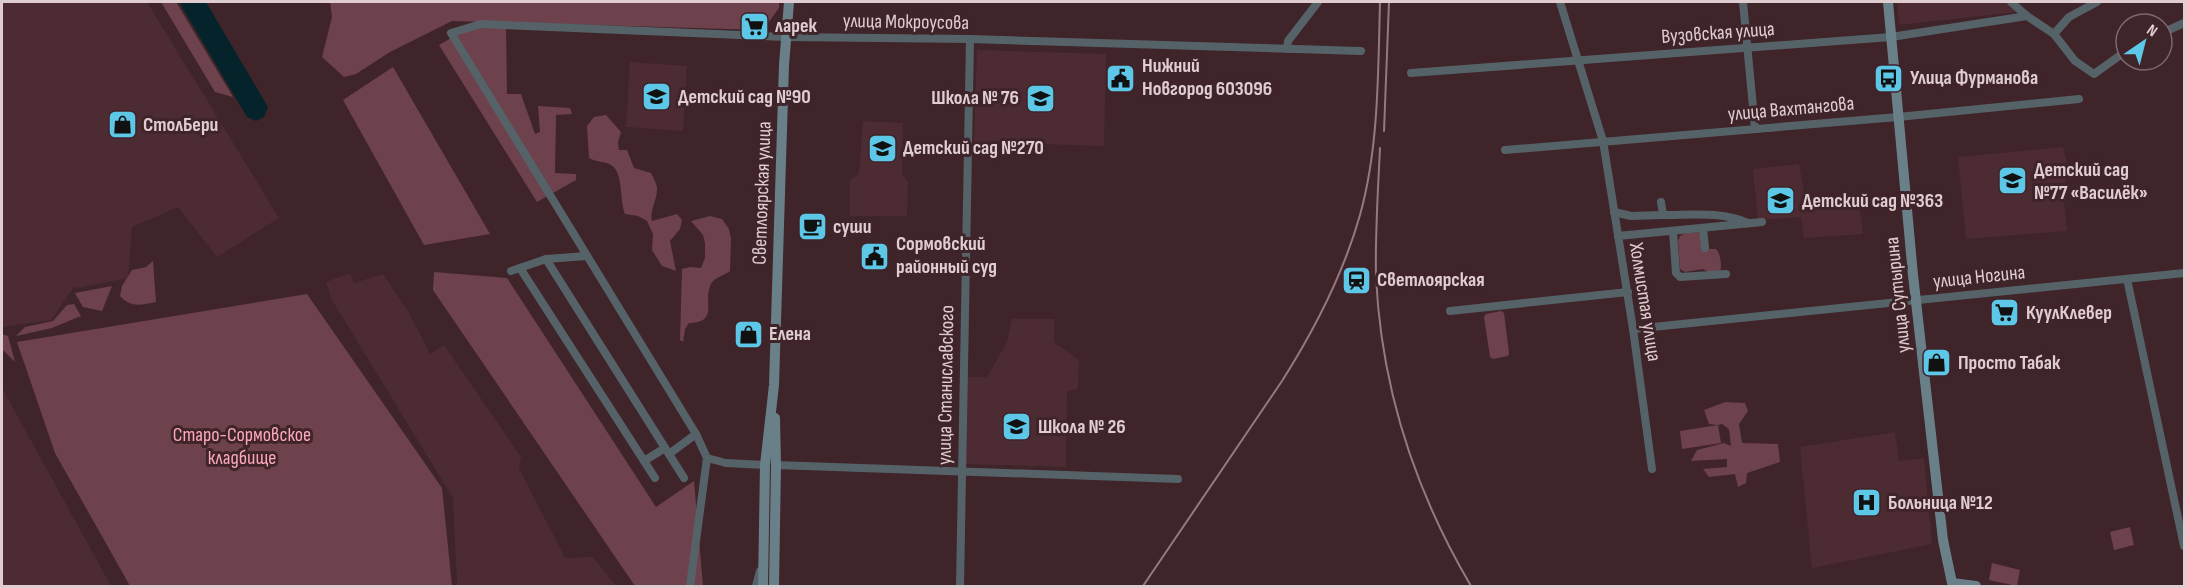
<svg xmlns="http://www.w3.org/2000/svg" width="2186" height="588" viewBox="0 0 2186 588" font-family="'Sofia Sans Condensed',sans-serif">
<rect width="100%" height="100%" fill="#3f242a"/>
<!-- built -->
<g fill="#4d2b33">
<polygon points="2,2 147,2 279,218 217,257 178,207 132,227 128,278 79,288 74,287 51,320 2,327"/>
<polygon points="1897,2 2005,2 2017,12 1899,25"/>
<polygon points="977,50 1106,54 1104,146 974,142"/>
<polygon points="630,62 687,66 683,131 626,127"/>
<polygon points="863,121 903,123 902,174 908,182 907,216 850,216 850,180 859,174"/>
<polygon points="2063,147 2068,169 2063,193 2067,231 1966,239 1958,157"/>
<polygon points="1799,164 1806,203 1858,199 1863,234 1804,238 1801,217 1758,220 1753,169"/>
<polygon points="350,273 354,283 383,274 408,311 430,354 444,345 521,457 519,468 565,558 593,557 616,586 457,586 453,498 332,300 326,282"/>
<polygon points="1012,319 1054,319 1054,342 1079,360 1078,389 1067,391 1066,467 965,464 967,377 987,377 1007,342"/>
<polygon points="2,388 111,586 2,586"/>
<polygon points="1895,432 1899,461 1924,458 1932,544 1812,568 1800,447"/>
</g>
<!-- green -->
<g fill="#6d424c">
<polygon points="161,2 176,2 233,97 215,92"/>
<polygon points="330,2 779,2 779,8 763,30 452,21 390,52 356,74 344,77 322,57 332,17"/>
<polygon points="481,26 506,27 507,94 521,94 535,134 540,132 538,106 570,108 572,114 556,115 555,173 576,174 576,180 537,202 439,45 460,33"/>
<polygon points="393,67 490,234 424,245 343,100"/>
<path d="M606,115l15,17 -3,10 1,8h8l7,18 17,5c2,4 5,10 6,14 1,12 -8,23 -5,34l25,-7 5,6 -2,9 -10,12 6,30 -14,-5 -10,-16 1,-16 -6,-13 -9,-5 -13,-2c-6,-14 -1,-41 -14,-49 -6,-4 -13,-2 -22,-7l-2,-32 7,-9z"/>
<path d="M710,216l12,3 7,10 2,10 -1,32c-6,5 -16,6 -19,13 -9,17 9,38 -22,39l-4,6 -2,13 -3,-2 2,-71 8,-2 11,1 4,-10v-15l-2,-8 -12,-14z"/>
<path d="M1700,232l7,17h9c5,5 6,17 4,24h-10l-7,-4 -18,3 -5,-3 -2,-28 2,-5 5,-3z"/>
<path d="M153,261l3,41c-15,3 -25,6 -36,-6l2,-10 10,-16 14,-3z"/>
<polygon points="434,272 507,278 656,507 694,481 703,586 635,586 433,290"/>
<polygon points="112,286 102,311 83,307 75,293"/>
<polygon points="307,294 442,488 452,586 130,586 55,453 17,342"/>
<polygon points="74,304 81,316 52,328 16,336 25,327 53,321 67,305"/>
<polygon points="1501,311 1504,313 1509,353 1508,356 1493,359 1490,357 1484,317 1486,314"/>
<polygon points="2,334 8,336 15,362 2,349"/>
<polygon points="1725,402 1745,403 1748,411 1739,424 1742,443 1778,444 1780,462 1747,473 1746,483 1738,487 1735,474 1709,477 1703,469 1727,467 1727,459 1691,461 1697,450 1724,443 1731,446 1729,429 1722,424 1718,425 1721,443 1682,449 1680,431 1718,425 1709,424 1704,410"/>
<polygon points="2130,527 2134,545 2114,550 2110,532"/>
<polygon points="1992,563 2020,570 2017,586 1989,580"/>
</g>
<!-- water -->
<polygon fill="#04232b" points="179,2 206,2 268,107 264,117 256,121 247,117"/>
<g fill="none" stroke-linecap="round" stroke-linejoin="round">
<!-- street -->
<g stroke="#556368" stroke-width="8">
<polyline points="1560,2 1603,141 1633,329 1652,469"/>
<polyline points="1743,2 1755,128"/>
<polyline points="2011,2 2027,16 2054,34 2075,61 2094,74 2126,51"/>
<polyline points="2162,33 2184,23"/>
<polyline points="2054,34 2069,17 2097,2"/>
<polyline points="1287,49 1288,41 1318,2"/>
<polyline points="1411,73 1891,37 2027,16"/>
<polyline points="1505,150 1898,117 2079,99"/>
<path d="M1661,202l2,13c28,0 59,-4 85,8"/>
<polyline points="1614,212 1631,216 1663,215"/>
<polyline points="1703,228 1705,248"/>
<polyline points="1673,231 1676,273 1680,277 1726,274"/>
<polyline points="1618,236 1762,222"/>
<polyline points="546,259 684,478"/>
<polyline points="520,268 655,478"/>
<polyline points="511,271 546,259 587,256"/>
<polyline points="2127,279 2184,546"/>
<polyline points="1450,311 1628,292"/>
<polyline points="1633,329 2184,273"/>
<polyline points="669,454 696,434"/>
<polyline points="707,458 726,463 765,465"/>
<polyline points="644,461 665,448"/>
<polyline points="776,465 1178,479"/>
<polyline points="690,586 707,458 696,434 451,33 481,24 786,37 970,39 1361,51"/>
<polyline points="756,586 760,571"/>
<polyline points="960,586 970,39"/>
</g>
<!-- secondary -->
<g stroke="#6a8088" stroke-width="10">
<polyline points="1888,2 1913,275 1943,540 1952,583 1976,586"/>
<polyline points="763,586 765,465 774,385 784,65 789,2"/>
<polyline points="774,586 776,465 775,418"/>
</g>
<!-- rail -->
<g stroke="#927b80" stroke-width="2">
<polyline points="1384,131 1389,2"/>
<path d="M1380,148c-2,42 -5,86 -4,128 5,111 39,215 95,310"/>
<path d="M1143,586l139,-205c33,-52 61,-106 78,-166 19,-68 18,-143 20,-213"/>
</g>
</g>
<!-- icons -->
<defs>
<symbol id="supermarket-square" viewBox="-11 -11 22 22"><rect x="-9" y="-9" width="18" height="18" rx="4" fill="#5dc7e8" stroke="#3f242a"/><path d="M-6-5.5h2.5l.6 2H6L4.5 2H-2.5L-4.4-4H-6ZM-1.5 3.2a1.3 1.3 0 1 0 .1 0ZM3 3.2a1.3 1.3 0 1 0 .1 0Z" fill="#111"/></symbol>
<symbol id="civic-square" viewBox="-11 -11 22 22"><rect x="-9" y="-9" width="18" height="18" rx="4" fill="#5dc7e8" stroke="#3f242a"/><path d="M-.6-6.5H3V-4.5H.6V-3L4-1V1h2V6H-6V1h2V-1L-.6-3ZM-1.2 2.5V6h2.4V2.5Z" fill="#111"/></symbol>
<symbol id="bus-square" viewBox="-11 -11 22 22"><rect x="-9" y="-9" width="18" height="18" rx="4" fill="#5dc7e8" stroke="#3f242a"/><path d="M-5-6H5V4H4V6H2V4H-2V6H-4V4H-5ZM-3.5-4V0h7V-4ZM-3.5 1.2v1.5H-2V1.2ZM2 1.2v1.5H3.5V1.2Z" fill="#111"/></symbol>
<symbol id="school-square" viewBox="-11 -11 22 22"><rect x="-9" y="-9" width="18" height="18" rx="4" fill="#5dc7e8" stroke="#3f242a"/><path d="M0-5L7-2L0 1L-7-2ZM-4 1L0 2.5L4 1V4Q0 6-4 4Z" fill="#111"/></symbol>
<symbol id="shop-square" viewBox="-11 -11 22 22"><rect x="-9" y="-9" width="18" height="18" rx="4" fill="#5dc7e8" stroke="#3f242a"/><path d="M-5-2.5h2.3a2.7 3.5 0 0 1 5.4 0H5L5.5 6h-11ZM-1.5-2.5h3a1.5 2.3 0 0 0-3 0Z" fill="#111"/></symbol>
<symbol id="cafe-square" viewBox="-11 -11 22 22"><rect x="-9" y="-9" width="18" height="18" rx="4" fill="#5dc7e8" stroke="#3f242a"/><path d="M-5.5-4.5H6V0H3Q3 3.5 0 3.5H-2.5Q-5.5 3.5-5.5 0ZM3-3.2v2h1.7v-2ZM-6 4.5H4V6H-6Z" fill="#111"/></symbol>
<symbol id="station-square" viewBox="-11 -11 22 22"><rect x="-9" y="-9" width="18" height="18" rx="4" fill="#5dc7e8" stroke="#3f242a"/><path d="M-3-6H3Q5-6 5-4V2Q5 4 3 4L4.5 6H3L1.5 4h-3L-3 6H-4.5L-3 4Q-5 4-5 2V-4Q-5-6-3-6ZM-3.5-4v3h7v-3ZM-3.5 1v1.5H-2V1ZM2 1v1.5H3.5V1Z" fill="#111"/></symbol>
<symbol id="hospital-square" viewBox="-11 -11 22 22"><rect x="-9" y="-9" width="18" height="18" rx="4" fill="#5dc7e8" stroke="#3f242a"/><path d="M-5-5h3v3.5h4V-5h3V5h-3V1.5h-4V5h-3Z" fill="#111"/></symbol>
</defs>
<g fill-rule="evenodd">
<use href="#supermarket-square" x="738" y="10" width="33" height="33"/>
<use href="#civic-square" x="1104" y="62" width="33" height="33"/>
<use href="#bus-square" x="1872" y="62" width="33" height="33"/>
<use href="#school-square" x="640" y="80" width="33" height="33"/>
<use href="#school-square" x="1024" y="82" width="33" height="33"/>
<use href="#shop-square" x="106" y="108" width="33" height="33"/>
<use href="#school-square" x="866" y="132" width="33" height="33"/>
<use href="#school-square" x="1996" y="164" width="33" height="33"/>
<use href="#school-square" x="1764" y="184" width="33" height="33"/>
<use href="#cafe-square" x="796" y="210" width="33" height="33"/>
<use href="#civic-square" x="858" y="240" width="33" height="33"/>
<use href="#station-square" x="1340" y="264" width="33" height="33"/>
<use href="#supermarket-square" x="1988" y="296" width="33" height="33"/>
<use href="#shop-square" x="732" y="318" width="33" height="33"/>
<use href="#shop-square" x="1920" y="346" width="33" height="33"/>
<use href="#school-square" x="1000" y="410" width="33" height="33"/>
<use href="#hospital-square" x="1850" y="486" width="33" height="33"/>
</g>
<g text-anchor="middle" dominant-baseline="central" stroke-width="6" stroke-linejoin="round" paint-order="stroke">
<!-- street labels -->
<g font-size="20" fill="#e0cdd1" stroke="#3f242a">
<text transform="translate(906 22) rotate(1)">улица Мокроусова</text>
<text transform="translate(1718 33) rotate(-4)">Вузовская улица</text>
<text transform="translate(1791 109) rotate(-5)">улица Вахтангова</text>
<text transform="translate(762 193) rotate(-88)">Светлоярская улица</text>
<text transform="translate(1979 277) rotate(-6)">улица Ногина</text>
<text transform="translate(1898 295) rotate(-96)">улица Сутырина</text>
<text transform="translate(1645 302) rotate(81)">Холмистая улица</text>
<text transform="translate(946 385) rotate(-89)">улица Станиславского</text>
</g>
<!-- poi labels -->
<g font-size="20" font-weight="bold" fill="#e0cdd1" stroke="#3f242a" text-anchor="start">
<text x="775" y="26">ларек</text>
<text x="1142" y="66">Нижний<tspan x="1142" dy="23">Новгород 603096</tspan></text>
<text x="1910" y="78">Улица Фурманова</text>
<text x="678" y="97">Детский сад №90</text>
<text x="1019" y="98" text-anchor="end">Школа № 76</text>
<text x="143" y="125">СтолБери</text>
<text x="903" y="148">Детский сад №270</text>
<text x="2034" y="170">Детский сад<tspan x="2034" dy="23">№77 «Василёк»</tspan></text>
<text x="1802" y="201">Детский сад №363</text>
<text x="833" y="227">суши</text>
<text x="896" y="244">Сормовский<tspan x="896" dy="23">районный суд</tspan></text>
<text x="1377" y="280">Светлоярская</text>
<text x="2026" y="313">КуулКлевер</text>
<text x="769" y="334">Елена</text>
<text x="1958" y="363">Просто Табак</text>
<text x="1038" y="427">Школа № 26</text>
<text x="1888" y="503">Больница №12</text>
</g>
<!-- park labels -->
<g font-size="20" fill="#fda9bb" stroke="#3f242a">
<text x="242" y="435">Старо-Сормовское<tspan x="242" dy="23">кладбище</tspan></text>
</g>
</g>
<!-- border -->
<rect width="2186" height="588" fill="none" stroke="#e0cdd1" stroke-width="6"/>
<!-- north arrow -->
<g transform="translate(2144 42) rotate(35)"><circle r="28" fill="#3f242a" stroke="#7f686d" stroke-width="1.5"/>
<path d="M0-4.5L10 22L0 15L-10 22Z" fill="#5dc7e8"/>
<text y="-9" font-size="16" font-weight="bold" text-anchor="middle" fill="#e0cdd1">N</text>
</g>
</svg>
